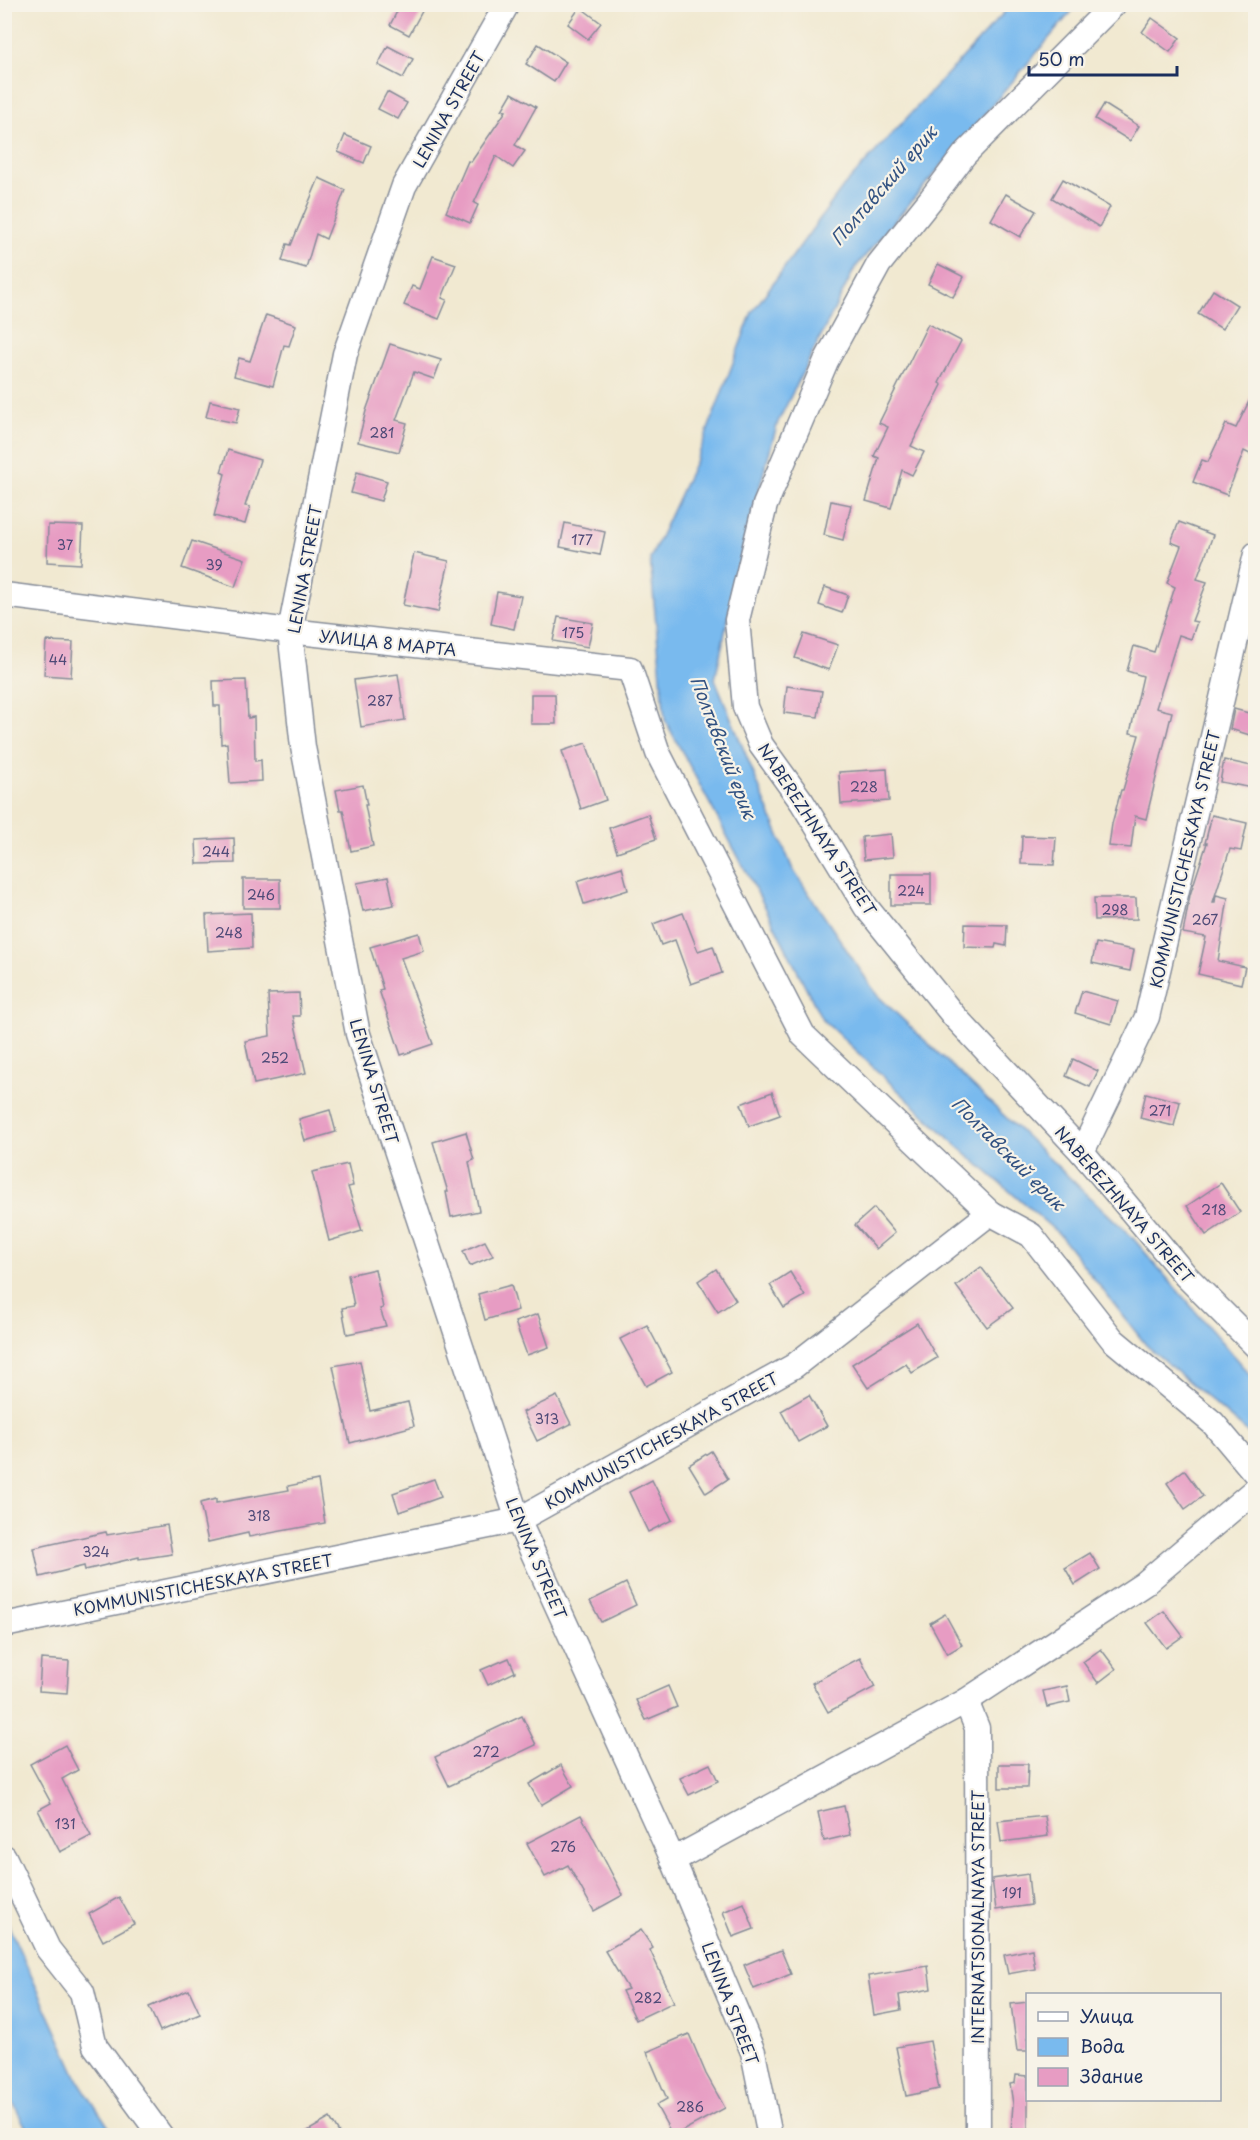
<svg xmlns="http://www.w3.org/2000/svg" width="1260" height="2140" viewBox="0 0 1260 2140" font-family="'Playpen Sans',sans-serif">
<rect width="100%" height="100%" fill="#f7f3e8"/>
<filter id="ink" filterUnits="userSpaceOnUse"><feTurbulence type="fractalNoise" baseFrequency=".0167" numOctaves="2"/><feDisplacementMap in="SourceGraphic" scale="12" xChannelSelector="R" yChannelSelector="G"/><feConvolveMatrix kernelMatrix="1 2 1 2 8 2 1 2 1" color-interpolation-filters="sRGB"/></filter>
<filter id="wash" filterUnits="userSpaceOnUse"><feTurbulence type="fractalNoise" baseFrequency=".008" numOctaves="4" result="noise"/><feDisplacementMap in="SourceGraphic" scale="24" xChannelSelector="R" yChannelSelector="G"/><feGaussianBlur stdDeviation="1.35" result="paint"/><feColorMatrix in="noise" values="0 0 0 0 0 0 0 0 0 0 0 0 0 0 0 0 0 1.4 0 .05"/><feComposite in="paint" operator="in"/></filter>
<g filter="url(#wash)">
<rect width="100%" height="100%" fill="#f1e9d1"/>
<!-- water -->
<g fill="#79baee" stroke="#4a74a6" stroke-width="1.5">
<polygon points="1011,5 1077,5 855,268 778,422 745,538 715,679 793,870 877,995 1132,1237 1255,1381 1255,1439 1146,1345 1059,1234 954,1143 822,1019 764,905 665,720 650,559 700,451 752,312 843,187"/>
<polygon points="5,1918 80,2083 114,2135 30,2135 5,2088"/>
</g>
<g id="blocks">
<!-- building -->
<g fill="#e79cc3">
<polygon points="401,4 426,4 409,35 390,25"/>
<polygon points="580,7 601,23 588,39 568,24"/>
<polygon points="1152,18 1180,38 1170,52 1142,32"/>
<polygon points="538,44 566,62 554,82 526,64"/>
<polygon points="388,46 413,59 403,78 378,65"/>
<polygon points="387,92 407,103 398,119 378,109"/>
<polygon points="512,93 536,107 515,145 525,151 513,168 496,156 474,203 478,205 470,223 446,212 468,161 471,162 506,111 502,110"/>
<polygon points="1104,104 1139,126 1130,141 1095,119"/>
<polygon points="345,135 371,146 364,163 338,152"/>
<polygon points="319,178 345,190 326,239 316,234 306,268 282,261 287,244 291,245"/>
<polygon points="1063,179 1110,207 1099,227 1052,198"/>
<polygon points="1006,194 1036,211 1020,237 991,220"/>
<polygon points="433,256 456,264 442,298 447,300 439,319 404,305 412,286 420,289"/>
<polygon points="938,264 964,277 953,297 928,284"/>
<polygon points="1213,290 1237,305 1222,329 1198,314"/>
<polygon points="266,315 296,325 289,346 284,345 273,386 234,376 239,358 250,361"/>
<polygon points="928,324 961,341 939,383 942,385 911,446 924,452 912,475 902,470 891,508 866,501 879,458 874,456 888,427 879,423"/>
<polygon points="390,344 441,360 434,379 414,372 396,420 407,423 399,452 358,442 366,411"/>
<polygon points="1256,387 1256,443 1250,454 1244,451 1227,495 1193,482 1202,460 1208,462 1226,424 1236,428"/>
<polygon points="210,401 240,408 236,423 206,417"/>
<polygon points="228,450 260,460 245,506 250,507 245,524 214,516 225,474 221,472"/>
<polygon points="357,472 387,481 381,501 351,493"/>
<polygon points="831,501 851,505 843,540 824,535"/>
<polygon points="1179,522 1213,535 1197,579 1207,582 1192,621 1197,622 1191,639 1179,635 1156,708 1172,712 1146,819 1135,816 1131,848 1109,846 1112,824 1121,790 1123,790 1139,735 1130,733 1143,676 1127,671 1134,646 1154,652 1175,587 1167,583 1181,546 1171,542"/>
<polygon points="565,523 605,532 600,555 560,547"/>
<polygon points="48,525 83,526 81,564 47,562"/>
<polygon points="192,541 245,559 235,587 182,568"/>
<polygon points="414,553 449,561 438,612 403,605"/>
<polygon points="825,587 848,595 842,613 819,605"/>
<polygon points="497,592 521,596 514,629 491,624"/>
<polygon points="558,617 593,623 588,647 553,641"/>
<polygon points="804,634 838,645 829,670 795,658"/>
<polygon points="46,641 73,642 71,677 44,675"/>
<polygon points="398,674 405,720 361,727 354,680"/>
<polygon points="246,680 248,718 254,717 255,761 261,760 262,781 230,783 227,743 221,744 220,706 214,706 213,681"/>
<polygon points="787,686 822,691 818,717 784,713"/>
<polygon points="531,694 555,694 556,724 531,724"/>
<polygon points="1234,709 1256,715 1253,736 1230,729"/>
<polygon points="586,743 606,800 581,809 562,751"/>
<polygon points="1224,760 1256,767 1253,788 1220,782"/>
<polygon points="887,769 889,801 841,804 839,772"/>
<polygon points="363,785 367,805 365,805 373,846 351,851 343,810 340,810 336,790"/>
<polygon points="648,814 656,839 617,852 609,828"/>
<polygon points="1212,815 1247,823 1241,851 1230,849 1213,902 1215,902 1216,895 1228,898 1218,961 1245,967 1241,984 1198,974 1206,937 1183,933 1190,895 1207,843 1205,843"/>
<polygon points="891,834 893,857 864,860 862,837"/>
<polygon points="1022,836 1056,837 1054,865 1021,864"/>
<polygon points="234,838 235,863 197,864 196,840"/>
<polygon points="622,867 628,890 584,904 577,881"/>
<rect x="891" y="874" width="40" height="31"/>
<polygon points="388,877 394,905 363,911 357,883"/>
<rect x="243" y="879" width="37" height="29"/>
<polygon points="1094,898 1136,898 1137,919 1095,920"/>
<polygon points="251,913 252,948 208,951 206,915"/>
<polygon points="683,913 698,951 713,946 722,973 691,984 675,940 661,945 653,924"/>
<polygon points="965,924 1007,925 1006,946 996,944 995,948 964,947"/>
<polygon points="419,933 424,951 401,958 433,1044 401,1055 379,990 383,989 370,947"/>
<polygon points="1096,943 1134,950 1130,971 1092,963"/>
<polygon points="1082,991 1118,1001 1111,1024 1075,1013"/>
<polygon points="299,993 300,1016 293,1016 306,1073 254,1084 245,1041 270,1036 268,994"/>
<polygon points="1073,1059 1098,1071 1090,1087 1066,1076"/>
<polygon points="772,1092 780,1115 749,1126 741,1104"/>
<polygon points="1146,1093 1180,1102 1174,1126 1140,1118"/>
<polygon points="330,1110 336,1132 305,1141 299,1119"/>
<polygon points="466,1132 474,1160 469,1162 479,1211 451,1217 446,1192 448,1192 433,1142"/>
<polygon points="348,1164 353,1186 348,1187 362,1231 329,1241 312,1172"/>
<polygon points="1221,1183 1240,1212 1206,1235 1187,1206"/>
<polygon points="874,1208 895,1233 876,1249 855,1225"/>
<polygon points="485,1241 493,1256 470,1266 463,1251"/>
<polygon points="981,1267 1013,1308 987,1327 956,1286"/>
<polygon points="375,1269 383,1308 380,1309 386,1326 347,1334 342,1308 354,1306 348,1275"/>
<polygon points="716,1269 736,1300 718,1312 698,1281"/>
<polygon points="790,1272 805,1296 784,1308 770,1285"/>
<polygon points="511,1285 518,1310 485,1320 478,1294"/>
<polygon points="538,1314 549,1347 527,1355 515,1322"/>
<polygon points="917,1323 937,1358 912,1373 906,1364 868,1388 852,1364"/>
<polygon points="647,1325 672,1372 646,1386 620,1339"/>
<polygon points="360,1361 370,1411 408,1402 414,1426 350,1443 333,1366"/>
<polygon points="809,1395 827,1426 798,1442 781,1411"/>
<polygon points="557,1396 571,1424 537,1441 523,1412"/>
<polygon points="711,1451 728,1479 706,1493 689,1465"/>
<polygon points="1184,1470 1203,1496 1185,1509 1167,1483"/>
<polygon points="434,1479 441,1497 399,1512 393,1493"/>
<polygon points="318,1480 325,1523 249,1537 248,1533 208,1542 200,1503 216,1499 216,1503 289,1490 288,1486"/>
<polygon points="652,1480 672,1520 648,1532 629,1492"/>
<polygon points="167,1525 172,1554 139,1559 139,1557 85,1570 84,1566 40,1577 34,1548 106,1532 107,1535"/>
<polygon points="1090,1553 1100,1569 1075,1585 1065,1568"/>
<polygon points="626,1583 636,1605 601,1622 590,1601"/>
<polygon points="1164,1611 1183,1636 1166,1648 1147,1623"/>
<polygon points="945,1614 962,1645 947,1654 930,1623"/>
<polygon points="1101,1649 1116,1669 1098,1683 1083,1662"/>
<polygon points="509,1658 515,1672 488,1685 481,1670"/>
<polygon points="860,1658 875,1687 828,1712 812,1683"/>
<polygon points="41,1659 69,1661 67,1693 39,1691"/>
<polygon points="668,1686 677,1707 646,1720 636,1700"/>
<polygon points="1067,1686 1070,1702 1047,1707 1043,1691"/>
<polygon points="522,1716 536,1745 449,1786 435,1757"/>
<polygon points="65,1745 78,1770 62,1779 91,1836 60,1852 38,1810 51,1803 30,1764"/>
<polygon points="710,1764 718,1781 689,1795 680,1778"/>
<polygon points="999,1764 1028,1764 1027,1788 999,1788"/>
<polygon points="561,1765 573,1786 541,1805 529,1784"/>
<polygon points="844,1806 850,1835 824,1841 818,1812"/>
<polygon points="581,1815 623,1895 594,1911 568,1865 545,1877 527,1843"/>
<polygon points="1045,1816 1048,1836 1001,1842 998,1821"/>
<polygon points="1028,1874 1031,1905 996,1910 992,1879"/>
<polygon points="119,1897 134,1924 103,1941 89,1914"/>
<polygon points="744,1903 754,1929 733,1937 723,1912"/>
<polygon points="641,1930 653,1948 650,1950 674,2002 636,2020 622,1991 628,1989 605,1951"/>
<polygon points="1032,1949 1035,1969 1008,1974 1004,1955"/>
<polygon points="781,1950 791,1974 754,1989 744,1965"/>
<polygon points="928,1966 931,1989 899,1995 901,2010 874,2015 868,1976"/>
<polygon points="189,1990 200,2014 160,2031 149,2007"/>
<polygon points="1028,2002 1028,2051 1017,2051 1011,2004"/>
<polygon points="689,2034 706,2074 725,2108 673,2136 656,2105 667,2099 647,2052"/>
<polygon points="930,2041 939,2089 906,2096 896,2047"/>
<polygon points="1016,2075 1028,2076 1028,2135 1019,2136 1018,2132 1011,2131 1013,2104 1010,2084 1015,2083"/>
<polygon points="330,2118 341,2136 299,2136"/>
</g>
</g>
</g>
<g filter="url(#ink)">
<use href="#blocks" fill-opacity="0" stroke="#868c98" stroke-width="1.5"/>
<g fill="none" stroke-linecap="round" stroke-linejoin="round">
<defs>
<g id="minor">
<polyline points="507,4 404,186 345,354 290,631 303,747 358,1034 518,1520 673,1860 753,2052 770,2136"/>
<polyline points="1114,4 964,155 931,199 879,264 826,361 765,505 737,620 745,707 761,745 802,802 866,907 954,1016 1082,1152 1186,1276 1256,1346"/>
<polyline points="4,595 290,631 630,669 658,753 803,1035 990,1213 1031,1235 1113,1340 1213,1423 1256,1474"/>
<polyline points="1082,1152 1147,1017 1256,554"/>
<polyline points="4,1625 518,1520 794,1366 990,1213"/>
<polyline points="966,1701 977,1728 978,2136"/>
<polyline points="4,1857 48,1949 82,1992 95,2046 161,2136"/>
<polyline points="673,1860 966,1701 1144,1584 1256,1489"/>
</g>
</defs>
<!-- minor casing -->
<use href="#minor" stroke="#868c98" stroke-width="27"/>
<!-- minor -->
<use href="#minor" stroke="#fff" stroke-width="24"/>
</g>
</g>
<g text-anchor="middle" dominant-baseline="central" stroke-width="4.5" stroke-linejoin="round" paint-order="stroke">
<!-- number labels -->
<g font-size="14" fill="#4e4a77">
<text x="382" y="432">281</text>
<text x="582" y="539">177</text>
<text x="65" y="544">37</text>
<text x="214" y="564">39</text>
<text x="573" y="632">175</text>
<text x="58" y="659">44</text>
<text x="380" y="700">287</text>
<text x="864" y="786">228</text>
<text x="216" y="851">244</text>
<text x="911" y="890">224</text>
<text x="261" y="894">246</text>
<text x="1115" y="909">298</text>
<text x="1205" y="919">267</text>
<text x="229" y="932">248</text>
<text x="275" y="1057">252</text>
<text x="1160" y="1110">271</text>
<text x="1214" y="1209">218</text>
<text x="547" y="1418">313</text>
<text x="259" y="1515">318</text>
<text x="96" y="1551">324</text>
<text x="486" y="1751">272</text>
<text x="65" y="1823">131</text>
<text x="563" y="1846">276</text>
<text x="1012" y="1892">191</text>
<text x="648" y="1997">282</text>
<text x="690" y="2106">286</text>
</g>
<!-- street labels -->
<g font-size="16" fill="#1b2f5e" stroke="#f7f3e8">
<text transform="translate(448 109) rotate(-61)">LENINA STREET</text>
<text transform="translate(304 569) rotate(-80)">LENINA STREET</text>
<text transform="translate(388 642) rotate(6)">УЛИЦА 8 МАРТА</text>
<text transform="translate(818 829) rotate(57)">NABEREZHNAYA STREET</text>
<text transform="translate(1184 859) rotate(-77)">KOMMUNISTICHESKAYA STREET</text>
<text transform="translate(375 1081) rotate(73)">LENINA STREET</text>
<text transform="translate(1125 1204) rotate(49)">NABEREZHNAYA STREET</text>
<text transform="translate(661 1440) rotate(-29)">KOMMUNISTICHESKAYA STREET</text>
<text transform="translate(537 1558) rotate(67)">LENINA STREET</text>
<text transform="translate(203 1584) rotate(-11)">KOMMUNISTICHESKAYA STREET</text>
<text transform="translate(977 1917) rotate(-90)">INTERNATSIONALNAYA STREET</text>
<text transform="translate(731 2003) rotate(69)">LENINA STREET</text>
</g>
<!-- water labels -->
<g font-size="18" font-style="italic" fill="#325282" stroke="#f7f3e8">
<text transform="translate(883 185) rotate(-49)">Полтавский ерик</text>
<text transform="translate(724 747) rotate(69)">Полтавский ерик</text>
<text transform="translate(1009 1153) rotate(45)">Полтавский ерик</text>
</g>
</g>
<!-- margin -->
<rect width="1260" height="2140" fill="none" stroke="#f7f3e8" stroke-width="24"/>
<!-- legend -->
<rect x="1026" y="1993" width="195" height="108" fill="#f7f3e8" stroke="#9fa5b1" stroke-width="1.5"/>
<rect x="1038" y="2012" width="30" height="9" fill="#ffffff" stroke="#9fa5b1" stroke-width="1.5"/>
<text x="1080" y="2023" font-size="18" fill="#1b2f5e">Улица</text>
<rect x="1038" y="2038" width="30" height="18" fill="#79baee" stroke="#9fa5b1" stroke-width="1.5"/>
<text x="1080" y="2053" font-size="18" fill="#1b2f5e">Вода</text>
<rect x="1038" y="2068" width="30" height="18" fill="#e79cc3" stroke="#9fa5b1" stroke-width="1.5"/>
<text x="1080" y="2083" font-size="18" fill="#1b2f5e">Здание</text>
<!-- scale -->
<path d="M1029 66v9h148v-9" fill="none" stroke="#1b2f5e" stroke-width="3"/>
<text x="1038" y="66" font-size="18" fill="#1b2f5e" stroke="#f7f3e8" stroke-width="4.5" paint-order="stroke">50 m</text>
</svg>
